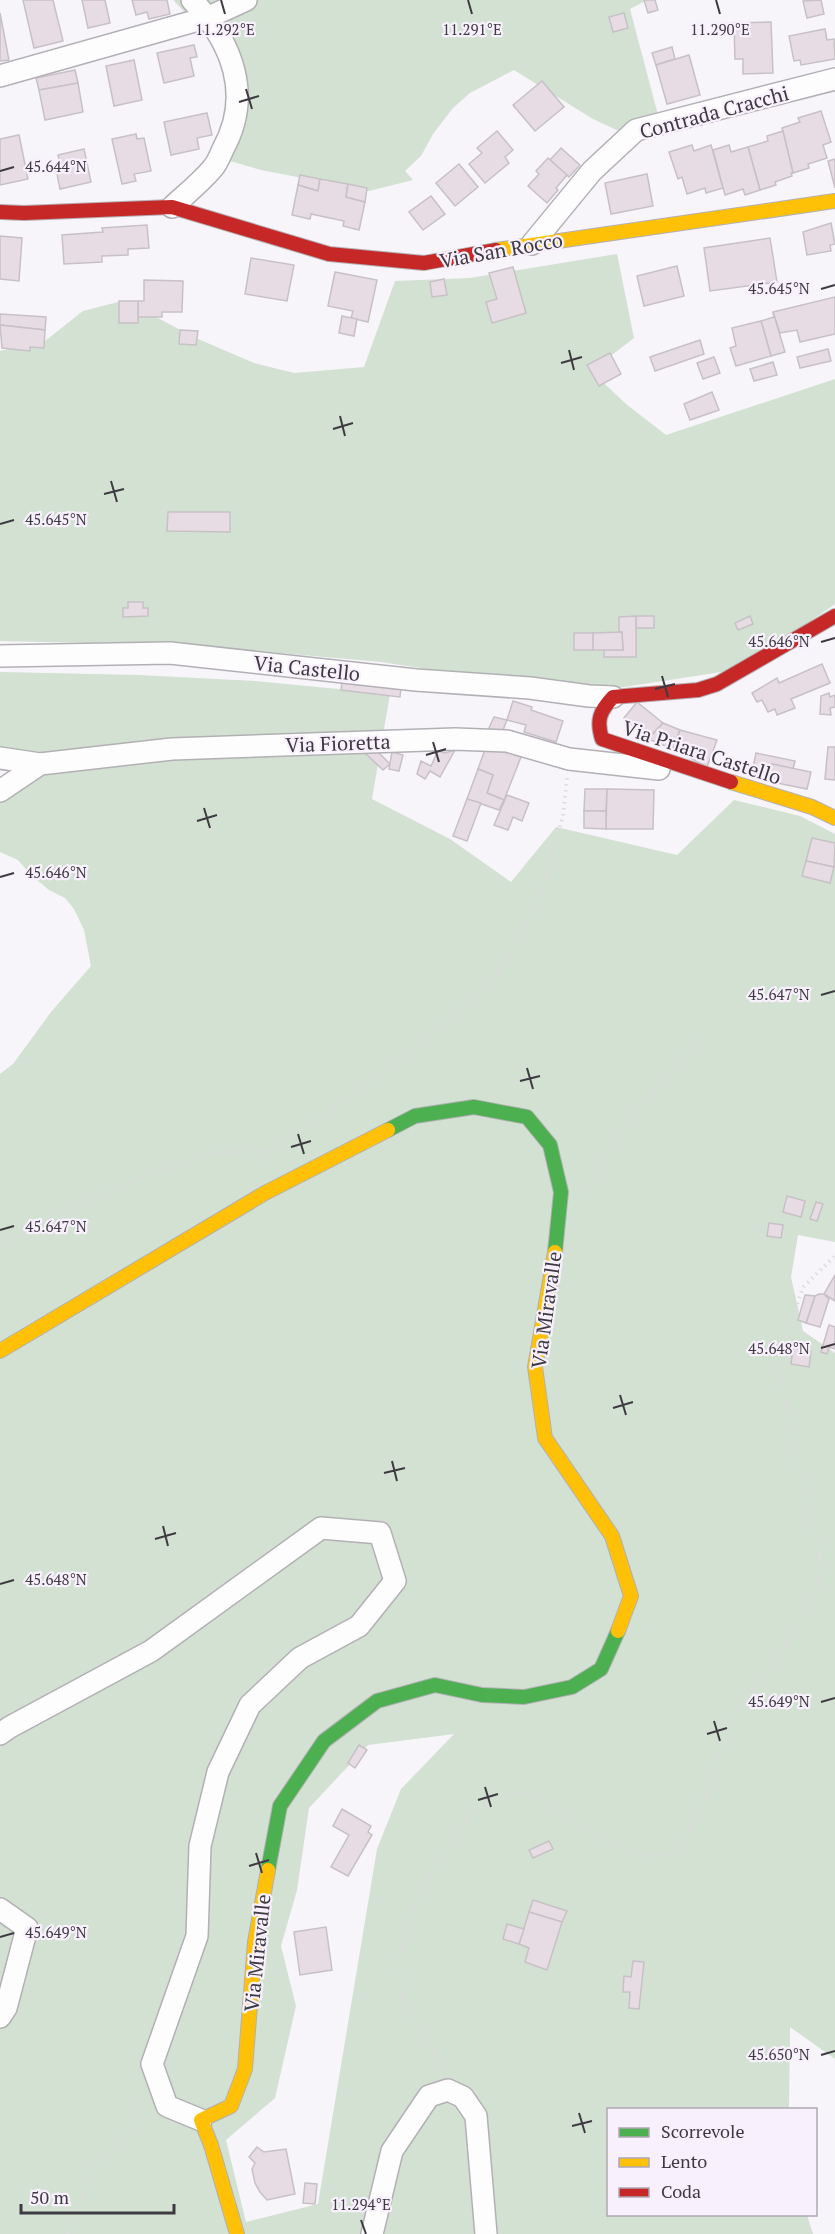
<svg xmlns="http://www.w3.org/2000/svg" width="835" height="2234" viewBox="0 0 835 2234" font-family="'PT Serif',serif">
<rect width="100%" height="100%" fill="#f7f4fa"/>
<!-- green -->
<g fill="#d2e1d2" fill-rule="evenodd">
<polygon points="173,0 647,0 630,9 658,115 636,139 593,119 514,70 470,93 453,108 433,134 421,156 405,171 413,180 369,191 261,170 230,161 241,109 212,41"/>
<polygon points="617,254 634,338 591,371 626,404 666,435 835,379 835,604 741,669 585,693 381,662 257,651 140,644 0,641 0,351 45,341 83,311 118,302 150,314 198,339 254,363 294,373 364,367 395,281 470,278"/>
<path d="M0,672l139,3 116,6 135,13 -18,105 78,40 61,43 45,-55 121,28 57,-55 66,16 35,18v408l-37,-7 -7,42 12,54 32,22v706l-45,-32 -1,82 -181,1v104l199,1 6,19h-813v-1160l13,-10 38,-52 40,-46 -7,-36 -10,-21 -9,-11 -16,-8 -19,-16 -12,-14 -18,-8v-73l18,-14 -18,5zM454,1734l-53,55 -24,60 -59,355 -72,18 -20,-82 49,-42 21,-92 -15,-60 16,-56 12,-82 59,-63z"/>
</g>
<!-- building -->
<g fill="#e8dce4" stroke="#c7c1c6" stroke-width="1.5">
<polygon points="23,0 53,0 63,41 34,48"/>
<polygon points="82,0 105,0 110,23 88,28"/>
<polygon points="132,0 167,0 170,14 149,19 147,12 136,15"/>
<polygon points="644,0 655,0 658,10 648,13"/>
<polygon points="821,0 824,14 807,18 803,1"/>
<polygon points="0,13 9,60 0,61"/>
<polygon points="624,13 628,28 613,32 609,17"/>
<polygon points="771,22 773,73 743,74 743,59 735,59 734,23"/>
<polygon points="825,29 827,40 834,39 835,59 801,65 800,60 794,61 789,36"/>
<polygon points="194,45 197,57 190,58 194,76 164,83 157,53"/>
<polygon points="672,47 675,59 656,65 652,53"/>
<polygon points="689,55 700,95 667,104 656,65"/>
<polygon points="134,60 142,100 114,106 106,66"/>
<polygon points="75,70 78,83 39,90 36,78"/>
<polygon points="542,81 564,107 535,131 513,105"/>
<polygon points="78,83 83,112 45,120 39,90"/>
<polygon points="821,111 831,142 823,145 827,158 808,164 809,168 793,173 782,128 800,122 798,118"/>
<polygon points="207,113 212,135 197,138 199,149 171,155 164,122"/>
<polygon points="497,131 513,150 505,157 509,163 485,183 469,164 482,153 477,148"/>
<polygon points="783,131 793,173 791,173 792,176 775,182 776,185 760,190 748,147 768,141 767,136"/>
<polygon points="136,134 137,139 144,138 151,171 134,174 136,181 122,184 112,139"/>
<polygon points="19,135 28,179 0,185 0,139"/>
<polygon points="692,145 694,151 711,145 723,188 706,193 705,188 687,194 682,177 678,179 669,152"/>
<polygon points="729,145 731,152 748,147 760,190 745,195 743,189 725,195 713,150"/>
<polygon points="561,148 580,165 569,177 550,160"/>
<polygon points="84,149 91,182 60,189 56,169 61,168 58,155"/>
<polygon points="548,158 567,175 556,188 558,190 547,203 528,186 539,174 536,171"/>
<polygon points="835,159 835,188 828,161"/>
<polygon points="459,164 478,187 455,206 436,183"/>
<polygon points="647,174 653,206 611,214 605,183"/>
<polygon points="300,175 320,179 318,191 298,185"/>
<polygon points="320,179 348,184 346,197 365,202 359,230 343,226 344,221 311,214 310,219 292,215 298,185 318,191"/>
<polygon points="348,184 367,188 365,202 346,197"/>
<polygon points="431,196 445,214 423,230 409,212"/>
<polygon points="831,223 835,244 830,245 831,251 807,255 803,232"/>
<polygon points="147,225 149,248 128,249 128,255 102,256 102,262 64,264 62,235 103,232 102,228"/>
<polygon points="0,236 22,238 19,281 0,279"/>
<polygon points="770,238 777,282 710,291 704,248"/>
<polygon points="251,258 294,265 287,301 245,294"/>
<polygon points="677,266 684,296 644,306 637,276"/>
<polygon points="513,267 526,313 492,323 486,302 497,299 489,273"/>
<polygon points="335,272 377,280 368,322 351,318 353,311 328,306"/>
<polygon points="444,279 447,295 432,297 430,282"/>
<polygon points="144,280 183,281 182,312 162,312 162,317 138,317 138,301 144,301"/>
<polygon points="835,297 835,334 800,342 797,330 780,333 773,312"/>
<rect x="119" y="301" width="19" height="22"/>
<polygon points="773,312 785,352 771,356 761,321 774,317"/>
<polygon points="0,314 46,317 45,330 0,325"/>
<polygon points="342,316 357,319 354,336 339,333"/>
<polygon points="761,321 771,356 736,366 730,348 736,346 732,328"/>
<polygon points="0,325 45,330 44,348 30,347 30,351 2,348"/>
<polygon points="180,330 198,331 196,345 179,344"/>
<polygon points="700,340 704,354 655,371 650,357"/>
<polygon points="828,349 831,361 800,368 797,357"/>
<polygon points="610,353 621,374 599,386 587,365"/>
<polygon points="714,357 720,373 703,379 697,363"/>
<polygon points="773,362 777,375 754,381 750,369"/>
<polygon points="712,392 719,410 690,420 684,404"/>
<polygon points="168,512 230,512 230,532 167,531"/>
<polygon points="128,602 143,602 143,608 148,608 148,616 123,617 123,608 128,608"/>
<rect x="636" y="616" width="18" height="12"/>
<polygon points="636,616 636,657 604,657 604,650 623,650 622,632 619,632 619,617"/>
<polygon points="750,616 753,624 738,630 735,623"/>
<polygon points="622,632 623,650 593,650 593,633"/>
<rect x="574" y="633" width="19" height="17"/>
<polygon points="822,664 830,683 791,699 795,708 777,715 775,709 768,712 762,700 757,702 752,693 777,678 779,683"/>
<polygon points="342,682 401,686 400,697 341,690"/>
<polygon points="829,693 830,697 835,695 835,707 830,708 831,715 820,714 821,696"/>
<polygon points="513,701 532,707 531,710 563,721 556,742 524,732 526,725 507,720"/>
<polygon points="637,702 663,723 648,739 624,718"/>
<polygon points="494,717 507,720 501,735 488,730"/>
<polygon points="663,723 680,730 673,749 648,739"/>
<polygon points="680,730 717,740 707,767 673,749"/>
<polygon points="487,744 521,757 504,800 487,793 493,775 478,769"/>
<polygon points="373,747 390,764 383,770 366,754"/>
<polygon points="828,747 835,747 835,780 825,779"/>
<polygon points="455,750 440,777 430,771 425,779 417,774 421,761 431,766 438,751 445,753"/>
<polygon points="392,752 403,755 399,771 389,769"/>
<polygon points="756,753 795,761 793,769 772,764 767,781 751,777"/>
<polygon points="772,764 811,772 807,789 767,781"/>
<polygon points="478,769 493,775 487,793 504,800 499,810 467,799"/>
<polygon points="585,789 607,789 606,811 584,811"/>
<polygon points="607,789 654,790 653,829 606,829"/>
<polygon points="507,795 529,803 522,821 513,817 508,830 494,825"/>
<polygon points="467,799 481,803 467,841 453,836"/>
<polygon points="584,811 606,811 606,829 584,828"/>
<polygon points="812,838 835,843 834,867 806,861"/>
<polygon points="806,861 834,867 830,883 802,876"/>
<polygon points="787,1196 805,1201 801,1217 783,1212"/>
<polygon points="816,1202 823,1204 817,1221 810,1219"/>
<polygon points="769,1223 783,1225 781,1238 767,1236"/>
<polygon points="835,1275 835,1301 824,1294"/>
<polygon points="819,1294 824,1294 829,1299 820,1327 806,1323 815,1296"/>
<polygon points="805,1295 815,1296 806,1323 798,1320"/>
<polygon points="829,1325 835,1327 835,1349 829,1347 827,1354 821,1352"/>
<polygon points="793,1348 811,1351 809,1367 791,1364"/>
<polygon points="359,1745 367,1750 355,1768 348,1763"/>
<polygon points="342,1809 371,1826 368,1832 372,1835 348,1876 331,1867 349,1835 333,1826"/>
<polygon points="549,1841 553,1849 533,1858 529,1850"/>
<polygon points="533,1900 567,1911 562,1922 529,1912"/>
<polygon points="529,1912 562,1922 547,1970 525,1962 529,1948 519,1944"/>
<polygon points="507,1924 524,1929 519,1944 503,1939"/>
<polygon points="326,1927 332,1970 300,1975 294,1932"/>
<polygon points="633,1961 644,1962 639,2009 629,2008 630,1992 623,1992 624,1976 631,1977"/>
<polygon points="257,2147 264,2152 286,2149 295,2194 267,2200 260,2192 255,2183 252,2169 255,2163 249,2157"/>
<polygon points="305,2183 317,2184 315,2204 303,2203"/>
</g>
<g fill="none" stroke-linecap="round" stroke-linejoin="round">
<defs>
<g id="street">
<polyline points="0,76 209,17 246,0"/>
<path d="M172,207c13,-12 28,-24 40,-38 5,-5 8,-13 11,-20 30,-54 9,-107 -31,-149"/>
<polyline points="532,244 592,171 636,130 835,79"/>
<polyline points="0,656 170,653 416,680 530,688 589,696 613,697"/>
<polyline points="0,758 40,764"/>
<polyline points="0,791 40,764 172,749 455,739 507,741 569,759 659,769"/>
<polyline points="0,1734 10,1727 151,1651 321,1528 380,1533 395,1581 359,1626 300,1658 250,1705 218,1772 200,1846 197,1936 152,2064 167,2106 201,2120"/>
<polyline points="0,1909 27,1928 6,2008 0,2017"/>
<polyline points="372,2234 392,2151 429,2096 448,2090 463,2097 476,2116 486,2234"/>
</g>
<g id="fast">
<polyline points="388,1130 415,1116 474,1107 527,1117 550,1145 561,1192 555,1252"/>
<polyline points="268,1870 280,1806 324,1741 377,1701 435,1685 482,1695 524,1697 572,1687 601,1669 618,1631"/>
</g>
<g id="slow">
<polyline points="496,250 835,201"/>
<polyline points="731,782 812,807 835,818"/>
<polyline points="555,1252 535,1367 545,1438 612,1536 631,1596 618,1631"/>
<polyline points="0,1351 265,1193 388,1130"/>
<polyline points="237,2234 211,2145 201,2120 231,2106 245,2069 255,1942 268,1870"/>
</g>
<g id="jam">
<polyline points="0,212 24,213 172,207 329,254 424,263 496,250"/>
<path d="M731,782l-129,-43c-6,-19 -2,-28 11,-42l85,-7 19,-6 118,-68"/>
</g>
</defs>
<!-- street casing -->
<use href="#street" stroke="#b3b0b5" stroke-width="24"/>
<!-- fast casing -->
<use href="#fast" stroke="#b3b0b5" stroke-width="16"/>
<!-- slow casing -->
<use href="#slow" stroke="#b3b0b5" stroke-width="16"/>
<!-- jam casing -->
<use href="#jam" stroke="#b3b0b5" stroke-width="16"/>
<!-- path -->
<g stroke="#dedcde" stroke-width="4" stroke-dasharray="1.5 4.5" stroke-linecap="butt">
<polyline points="269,1164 271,1151 419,1047 500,972 539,897 563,816 567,778"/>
<polyline points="586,1195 623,1126 706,1033"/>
<polyline points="0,1244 89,1198 210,1153 271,1151"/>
<polyline points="444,2072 426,2037 402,1999 399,1956 418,1899 445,1851 475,1809 511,1793 539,1797 579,1827 612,1844 649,1856 678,1852 698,1815 714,1766 739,1708 784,1648 819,1587 820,1553 807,1496 790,1434 779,1356 803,1287 835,1256"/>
<polyline points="68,2234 95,2163 124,2145 141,2095"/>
</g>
<!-- street -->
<use href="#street" stroke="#fefdfe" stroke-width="21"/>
<!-- fast -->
<use href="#fast" stroke="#4caf50" stroke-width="14"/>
<!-- slow -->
<use href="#slow" stroke="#ffc107" stroke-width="14"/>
<!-- jam -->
<use href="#jam" stroke="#c62828" stroke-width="14"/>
</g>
<!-- ticks -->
<path fill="none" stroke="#3e3a41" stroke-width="2" d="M221,0l4,14M468,0l4,14M716,0l4,14M246,89l6,20M239,102l20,-6M0,171l14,-4M821,289l14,-4M569,350l5,20M561,363l21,-6M340,416l5,20M333,429l20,-6M111,481l6,21M104,494l20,-5M0,524l14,-4M821,642l14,-4M662,676l6,21M655,689l20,-5M433,742l6,20M426,755l20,-6M204,808l6,20M197,821l20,-6M0,877l14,-4M821,995l14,-4M527,1068l6,21M520,1081l20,-5M298,1134l6,20M291,1147l20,-6M0,1230l14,-4M821,1348l14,-4M620,1395l6,20M613,1408l20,-6M392,1461l5,20M384,1473l21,-5M163,1526l5,20M155,1539l21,-6M0,1584l14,-4M821,1702l14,-4M714,1721l6,20M707,1734l20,-6M485,1787l6,20M478,1800l20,-6M256,1853l6,20M249,1866l20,-6M0,1937l14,-4M821,2055l14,-4M579,2113l6,20M572,2126l20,-5M361,2220l5,14"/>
<g text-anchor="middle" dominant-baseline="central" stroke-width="4.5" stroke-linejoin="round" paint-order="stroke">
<!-- street labels -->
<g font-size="20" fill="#3e3a41" stroke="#f8f1fd">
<text transform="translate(714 112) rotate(-15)">Contrada Cracchi</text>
<text transform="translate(501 250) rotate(-10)">Via San Rocco</text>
<text transform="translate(307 668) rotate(6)">Via Castello</text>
<text transform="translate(338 743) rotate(-2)">Via Fioretta</text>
<text transform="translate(702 752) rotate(18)">Via Priara Castello</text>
<text transform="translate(546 1310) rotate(-82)">Via Miravalle</text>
<text transform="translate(257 1953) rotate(-84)">Via Miravalle</text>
</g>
</g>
<g font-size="15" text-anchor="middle" fill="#3e3a41" stroke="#f8f1fd" stroke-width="4.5" stroke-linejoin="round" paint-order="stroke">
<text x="225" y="35">11.292°E</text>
<text x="472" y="35">11.291°E</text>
<text x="720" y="35">11.290°E</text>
<text x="56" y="172">45.644°N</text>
<text x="779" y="294">45.645°N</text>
<text x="56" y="525">45.645°N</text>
<text x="779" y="647">45.646°N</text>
<text x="56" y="878">45.646°N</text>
<text x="779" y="1000">45.647°N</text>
<text x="56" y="1232">45.647°N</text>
<text x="779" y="1354">45.648°N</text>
<text x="56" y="1585">45.648°N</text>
<text x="779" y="1707">45.649°N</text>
<text x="56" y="1938">45.649°N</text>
<text x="779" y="2060">45.650°N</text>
<text x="361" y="2210">11.294°E</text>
</g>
<!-- legend -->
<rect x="607" y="2108" width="210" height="108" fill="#f8f1fd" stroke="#aea8b2" stroke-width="1.5"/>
<rect x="619" y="2128" width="30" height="9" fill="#4caf50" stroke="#aea8b2" stroke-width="1.5"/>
<text x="661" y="2138" font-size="18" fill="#3e3a41">Scorrevole</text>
<rect x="619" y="2158" width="30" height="9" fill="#ffc107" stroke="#aea8b2" stroke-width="1.5"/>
<text x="661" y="2168" font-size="18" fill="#3e3a41">Lento</text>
<rect x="619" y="2188" width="30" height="9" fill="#c62828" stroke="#aea8b2" stroke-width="1.5"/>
<text x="661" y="2198" font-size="18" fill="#3e3a41">Coda</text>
<!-- scale -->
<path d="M21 2204v9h153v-9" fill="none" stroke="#3e3a41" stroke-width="3"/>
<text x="30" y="2204" font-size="18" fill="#3e3a41" stroke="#f8f1fd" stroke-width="4.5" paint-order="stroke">50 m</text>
</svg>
